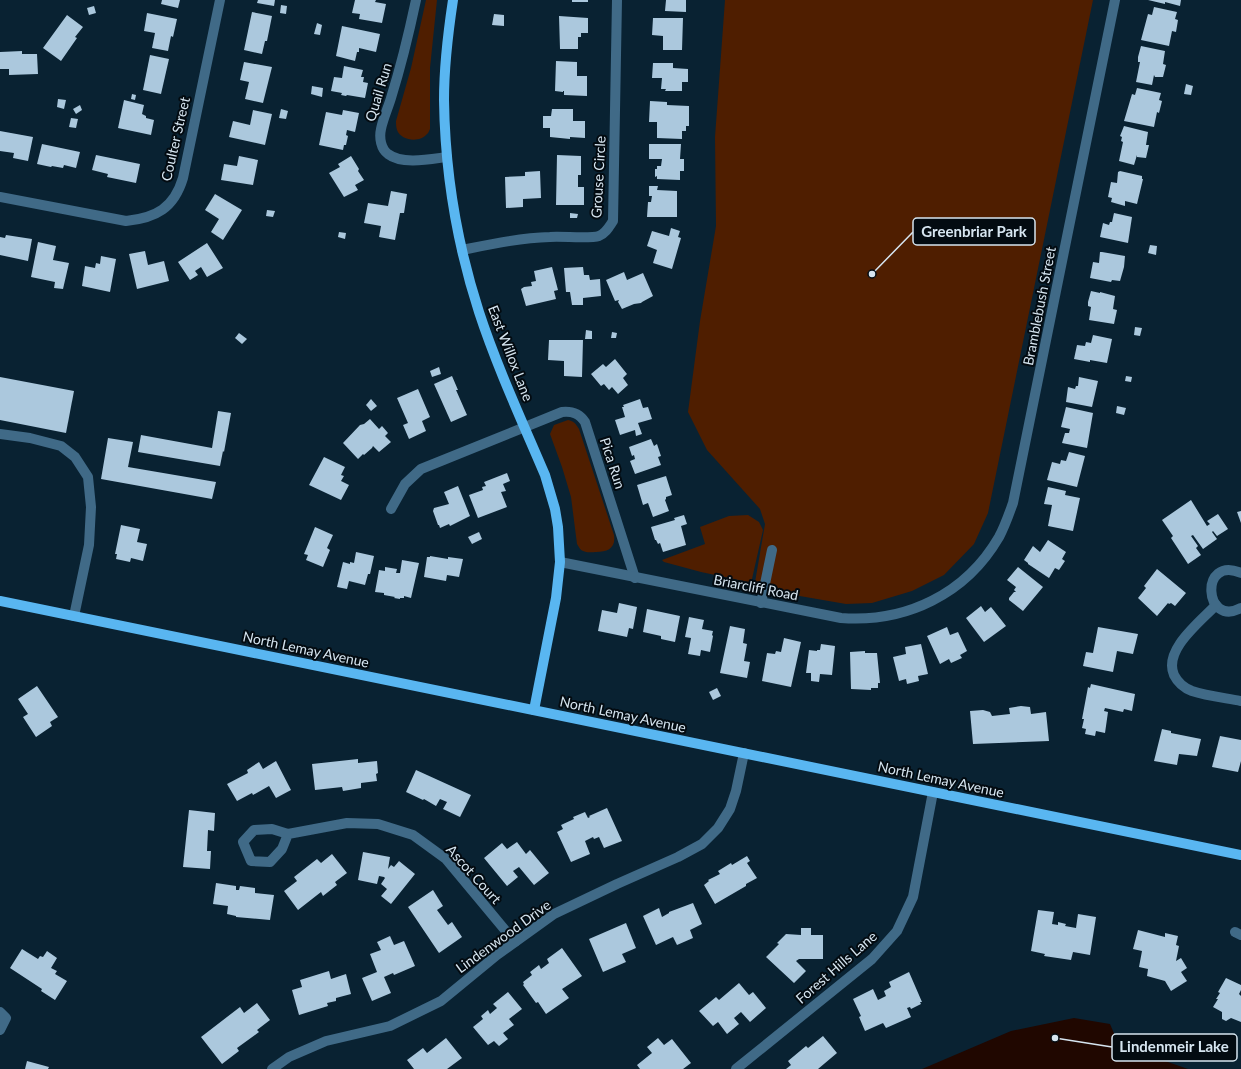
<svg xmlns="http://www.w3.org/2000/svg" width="1241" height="1069" viewBox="0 0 1241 1069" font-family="Lato,sans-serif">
<rect width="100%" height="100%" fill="#092232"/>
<!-- green -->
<g fill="#4f1e00">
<path d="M426,0h11l-7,68v61c0,0 -2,5 -3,5 -7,9 -26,7 -30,-4 -1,-3 -1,-6 -1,-9l15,-53z"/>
<polygon points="725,0 1093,0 988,513 974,544 944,575 912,591 872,603 846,604 754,588 765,524 760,509 707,450 688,412 700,321 716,226 715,137"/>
<path d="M568,420c6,1 8,4 11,9l35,106c2,13 -6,17 -18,17 -4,0 -9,1 -13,-1 -3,-1 -4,-4 -6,-7l-6,-47 -9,-30 -12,-33 4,-9z"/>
<polygon points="748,515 759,522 763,530 752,579 748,582 701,572 664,562 662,560 705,544 700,527 729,516"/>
</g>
<!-- water -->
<polygon fill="#200700" points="1074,1018 1110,1024 1119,1045 1188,1069 922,1069 1011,1031"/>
<!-- building -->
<g fill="#abc8dd">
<polygon points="162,0 180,0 178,8 161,4"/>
<polygon points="258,0 275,0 274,6 257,3"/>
<polygon points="355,0 376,0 375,2 386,4 382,23 359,19 360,14 352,13"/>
<rect x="572" y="0" width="16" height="2"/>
<polygon points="666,0 686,0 686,12 665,11"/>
<polygon points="1148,0 1181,0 1180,6 1165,2 1165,4"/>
<polygon points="281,5 287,6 286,14 280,13"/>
<polygon points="94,6 96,13 89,15 87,8"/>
<polygon points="1154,7 1177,12 1175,19 1178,20 1176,32 1172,31 1169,46 1141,40 1148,14 1152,15"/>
<polygon points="252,12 272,16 267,41 265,41 262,54 244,50"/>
<polygon points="147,13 177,19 173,37 171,36 168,51 152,48 155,33 144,31"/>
<polygon points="494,14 504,15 504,26 492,25"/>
<polygon points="67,15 83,27 75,37 77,38 61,61 43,48"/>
<polygon points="559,16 588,18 588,33 581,33 581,37 578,37 578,49 560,49"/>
<polygon points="653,18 683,18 682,50 663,50 663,36 652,35"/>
<polygon points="317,23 322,25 320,35 314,34"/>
<polygon points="342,26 380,34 376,52 359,48 359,52 357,52 355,61 336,56"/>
<polygon points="1141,46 1165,51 1163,64 1166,65 1163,77 1155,77 1154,75 1152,85 1136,82 1140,62 1138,62 1138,57"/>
<polygon points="22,51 22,54 37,54 38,74 9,75 9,69 0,69 0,52"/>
<polygon points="150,55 169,59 161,94 143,90"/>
<polygon points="556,61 577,62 577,76 587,76 587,96 564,95 564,91 563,91 563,92 555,91"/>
<polygon points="244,62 272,67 263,103 245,99 249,82 240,80"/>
<polygon points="653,63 673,63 673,68 688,69 688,82 682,82 682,91 665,91 666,89 661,89 662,78 652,78"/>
<polygon points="344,66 363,70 361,77 364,77 363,82 368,83 365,98 347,95 346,96 341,95 342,93 331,91 334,77 342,78"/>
<polygon points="1186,84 1193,86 1191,95 1184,94"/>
<polygon points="312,86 323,88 322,97 311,94"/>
<polygon points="1137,88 1161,93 1159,100 1162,101 1159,113 1157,112 1154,127 1124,121 1132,94 1135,95"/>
<polygon points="132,94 136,95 135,100 131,99"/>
<polygon points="58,99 66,100 64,109 57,107"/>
<polygon points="124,100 144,105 142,114 146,116 146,118 154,120 151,135 118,128"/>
<polygon points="650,101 667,102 667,105 689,106 689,126 686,126 686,131 682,131 682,139 657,138 657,122 649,122"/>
<polygon points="80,105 82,110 76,114 73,109"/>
<polygon points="281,109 288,111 286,119 279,118"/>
<polygon points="552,109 573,109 573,121 585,121 585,138 570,137 570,139 550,137 550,128 543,128 543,116 551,116"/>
<polygon points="253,110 272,114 265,145 229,137 233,121 250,125"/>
<polygon points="343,110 359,113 355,132 347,130 346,135 348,136 346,145 344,145 343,150 319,145 326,112 342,115"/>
<polygon points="71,118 78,119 76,128 69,127"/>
<polygon points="1124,126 1148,132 1146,145 1149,145 1146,158 1137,157 1137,155 1134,165 1119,161 1123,142 1121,141 1122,137 1120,136"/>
<polygon points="0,131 33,137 28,161 13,158 14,153 0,151"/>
<polygon points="42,144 80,152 76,168 64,165 63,168 52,166 51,167 37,164"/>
<polygon points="649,144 681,144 680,159 684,159 684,171 680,171 680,180 657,179 657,176 655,177 655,169 657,169 657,166 661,166 662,159 649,159"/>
<polygon points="96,155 140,164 136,183 107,177 108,174 92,170"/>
<polygon points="557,155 581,156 581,175 578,175 578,187 584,187 584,205 556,205"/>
<polygon points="239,156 258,160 253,185 221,180 224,164 237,166"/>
<polygon points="351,156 359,169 358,171 364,180 355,185 358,190 344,197 329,173 340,167 338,164"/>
<polygon points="540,171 541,198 523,199 523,207 506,208 505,177 525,176 525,172"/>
<polygon points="1120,171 1142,176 1142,179 1143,179 1137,204 1125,201 1125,206 1111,202 1112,198 1108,197 1111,182 1117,183 1118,172"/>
<polygon points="649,186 658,186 657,190 677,191 677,217 647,217 648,202 651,202 652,196 649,196"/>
<polygon points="391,191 407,194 404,213 400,213 395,240 379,237 381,226 364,223 368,203 388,206"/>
<polygon points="215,194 242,210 223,240 211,232 219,219 205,210"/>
<polygon points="267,210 275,211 273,217 266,216"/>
<polygon points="570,213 578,214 577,218 570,218"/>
<polygon points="1114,213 1132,217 1128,243 1100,237 1103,223 1109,225 1110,222 1112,222"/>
<polygon points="671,228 680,231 678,237 681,238 672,269 653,263 657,250 647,246 652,231 669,236"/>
<polygon points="339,232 346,233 345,239 338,237"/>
<polygon points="6,235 32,239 28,261 0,255 0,237 5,238"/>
<polygon points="38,242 56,246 53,260 69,263 63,289 54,288 55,282 31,277"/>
<polygon points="207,243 223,268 207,277 201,267 195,271 198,275 190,280 178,262"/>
<polygon points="1150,245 1157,246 1156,255 1148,253"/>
<polygon points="145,251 148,265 164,261 169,281 137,289 129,254"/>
<polygon points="1100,252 1102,252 1125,256 1124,267 1120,281 1112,280 1111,282 1090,278 1093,262 1099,263"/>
<polygon points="101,256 116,259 110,292 82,286 85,266 95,268 96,263 100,264"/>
<polygon points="552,267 558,290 554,291 556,299 526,306 521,289 524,287 532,286 531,282 536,281 534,271"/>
<polygon points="583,267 584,275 589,275 590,280 600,279 601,296 583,298 583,305 572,305 570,292 566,292 564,268"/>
<polygon points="624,272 627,280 643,273 653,296 642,302 641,303 634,304 622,309 618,302 619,300 615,301 606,280"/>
<polygon points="1091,291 1100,293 1100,292 1115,296 1113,309 1117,310 1114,324 1089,320 1091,307 1088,306 1088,302"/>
<polygon points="1135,327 1142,328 1140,336 1134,335"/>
<polygon points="586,330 592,331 592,339 585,339"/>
<polygon points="612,332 617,333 616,338 611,338"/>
<polygon points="239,333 247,339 242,344 235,338"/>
<polygon points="1093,335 1112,339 1107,363 1090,360 1090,362 1074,359 1077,345 1085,346 1086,342 1091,343"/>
<polygon points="549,340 583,340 582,377 564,376 564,361 548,360"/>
<polygon points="615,359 627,374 623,378 628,385 618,394 612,387 609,390 604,384 601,386 591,374 603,364 606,367"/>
<polygon points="439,367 441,374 432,377 430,371"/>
<polygon points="452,376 458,390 456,390 467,415 451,422 434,384"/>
<polygon points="1126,376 1132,377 1131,382 1125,381"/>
<polygon points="0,377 74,391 66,433 0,420"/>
<polygon points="1079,377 1098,381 1092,407 1066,402 1068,387 1075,389 1076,386 1078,386"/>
<polygon points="418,389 430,417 422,421 426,431 409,439 403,425 408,423 397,398"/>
<polygon points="371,399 377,406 371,411 366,405"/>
<polygon points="640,399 643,408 648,407 652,419 638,423 642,434 636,436 635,430 620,435 615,420 625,417 622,407 624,407 623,405"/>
<polygon points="1117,406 1126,408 1124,415 1116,413"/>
<polygon points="1066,407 1093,413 1087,448 1062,443 1065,433 1069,433 1070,429 1061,427"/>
<polygon points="218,411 231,413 224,452 223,451 220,466 138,452 141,435 212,448"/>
<polygon points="370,419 379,429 382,426 388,433 385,436 391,442 379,452 373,446 372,448 364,455 363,454 358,459 343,443 360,425 364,424"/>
<polygon points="108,438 133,442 128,467 216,482 212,499 101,479"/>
<polygon points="651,439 654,446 657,444 661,456 658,457 661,465 635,474 630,461 635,459 634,455 632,456 629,447"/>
<polygon points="1069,452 1085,456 1077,487 1047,480 1052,462 1060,464 1061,460 1066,461"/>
<polygon points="324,457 345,467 341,475 344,476 341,481 349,485 341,500 309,485"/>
<polygon points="507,473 510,481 503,484 506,491 501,492 507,507 478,518 469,495 483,490 482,487 486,486 484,482"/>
<polygon points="666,476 672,495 666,497 666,499 665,500 669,511 653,517 648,503 643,505 637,485"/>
<polygon points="458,486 470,516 450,526 449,524 440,528 439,525 438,525 433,511 434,508 449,504 444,492"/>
<polygon points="1048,487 1066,491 1065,495 1080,498 1073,531 1048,526 1052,505 1044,504"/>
<polygon points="1191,500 1207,526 1210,524 1207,521 1218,514 1228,529 1217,536 1213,531 1212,532 1217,539 1203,549 1193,535 1191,536 1198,546 1196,548 1201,555 1188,564 1171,538 1173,536 1162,520"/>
<polygon points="1241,511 1241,523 1237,512"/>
<polygon points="684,515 687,524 681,526 686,545 663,552 660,543 658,544 656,540 655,540 651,527 675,520 674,518"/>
<polygon points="121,525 140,529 137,542 147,544 143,561 131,558 130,562 116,559 117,554 115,554"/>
<polygon points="315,527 333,535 327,548 330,550 323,567 306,560 308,555 304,554"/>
<polygon points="479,532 482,539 472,544 468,537"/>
<polygon points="1048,540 1066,552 1062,559 1065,561 1059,570 1055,568 1049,578 1028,564 1028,563 1024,560 1033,546 1040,552"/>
<polygon points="356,552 374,556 370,574 368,574 365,585 349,581 347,589 337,587 343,562 350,564 350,562 354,563"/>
<polygon points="430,556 448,559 448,557 463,559 459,577 447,575 446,581 424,577 427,557 430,557"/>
<polygon points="402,560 419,563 411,598 404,596 404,598 400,598 400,599 394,598 395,597 384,595 384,593 375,592 379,570 385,571 385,567 397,569 396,573 400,573"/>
<polygon points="1018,567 1043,587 1023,611 1009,600 1009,598 1014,592 1016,592 1014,590 1016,587 1007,580"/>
<polygon points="1157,569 1186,593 1175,606 1171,603 1169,604 1168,603 1157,616 1138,598 1146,588 1144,586"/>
<polygon points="619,603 637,607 633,629 629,628 627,637 598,631 602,610 617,613"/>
<polygon points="981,606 985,612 991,607 1006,626 984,642 966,618"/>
<polygon points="647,609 680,616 675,642 661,639 661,636 643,632"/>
<polygon points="689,617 704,620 702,629 713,631 712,635 713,636 710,652 701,650 700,656 688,654 691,638 685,637"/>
<polygon points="730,626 745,629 743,643 747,644 744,661 750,662 747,678 720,673"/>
<polygon points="947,627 950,635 958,632 967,651 960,655 962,658 951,663 949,659 940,664 927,636"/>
<polygon points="1098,627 1138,634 1133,654 1117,651 1113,672 1083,666 1086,652 1093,653"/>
<polygon points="784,638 801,642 791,687 762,681 767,653 775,654 776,651 781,652"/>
<polygon points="821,644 835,646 832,675 820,674 819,682 811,681 811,673 806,673 809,650 817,651 817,650 820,650"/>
<polygon points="921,644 928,674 918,676 919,681 907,684 906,679 899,681 893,657 906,654 905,647"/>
<polygon points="865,651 865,653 877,653 880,683 878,683 878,688 871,688 871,690 851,689 850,652"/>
<polygon points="1091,684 1135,694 1132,711 1124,709 1123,712 1105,708 1104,711 1108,712 1105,733 1096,731 1095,736 1085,734 1086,729 1082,728 1084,719 1082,719 1088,687 1090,688"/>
<polygon points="37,686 58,717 50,722 52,726 36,737 23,717 28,714 18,699"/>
<polygon points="717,688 721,696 713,700 709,692"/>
<polygon points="1021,706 1030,707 1031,714 1046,712 1049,741 973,744 970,711 983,710 990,712 992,716 1010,714 1009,708"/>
<polygon points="1162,729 1171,731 1171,733 1201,739 1197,756 1179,754 1177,765 1154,761"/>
<polygon points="1220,736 1241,740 1241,761 1238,772 1212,767"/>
<polygon points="358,759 358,763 377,761 378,773 376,774 377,781 361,783 361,788 343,791 342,787 315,790 312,764"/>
<polygon points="276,761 291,790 276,798 269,786 253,795 252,793 237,801 227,784 248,773 247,770 259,762 263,769"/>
<polygon points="416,770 471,795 460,817 443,809 447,802 440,799 436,806 424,799 423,800 406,792"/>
<polygon points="607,808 622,841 604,848 599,837 594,839 593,837 585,841 590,854 571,862 557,832 563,829 561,825 574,819 573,817 585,812 588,818 590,817 589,816"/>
<polygon points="189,810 215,813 214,831 208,830 207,851 211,851 210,869 183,867"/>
<polygon points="517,842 526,854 530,850 549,873 534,885 519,867 513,871 518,877 507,886 484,858 502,843 507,849"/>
<polygon points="363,852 390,857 388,869 391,865 394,867 399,861 415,874 391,904 381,896 387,889 381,884 385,878 384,877 379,876 377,884 358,880"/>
<polygon points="332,854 347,873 335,882 337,885 323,896 321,892 298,910 284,891 297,881 294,877 317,859 321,863"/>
<polygon points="747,856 750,861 747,863 757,878 746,884 746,886 715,904 704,885 709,881 708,880 720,874 718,871 731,863 732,865"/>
<polygon points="216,883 236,886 236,890 239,890 240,886 255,888 255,893 274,895 270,920 236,917 236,916 227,914 228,906 213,904"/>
<polygon points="433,890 443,906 437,910 448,925 452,922 462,937 439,953 408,907"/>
<polygon points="693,903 702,924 690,930 693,938 677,945 673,937 656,945 643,916 659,908 662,917 669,913 669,912"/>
<polygon points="1038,910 1054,912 1052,924 1058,925 1058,922 1066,924 1065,926 1076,928 1078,914 1096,917 1090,955 1073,952 1071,960 1044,956 1045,954 1031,951"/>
<polygon points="626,923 636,948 622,954 626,962 603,972 589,939"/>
<polygon points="801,928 811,928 811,935 823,935 823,959 799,959 796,961 806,971 794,983 766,957 779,944 777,943 786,934 801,935"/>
<polygon points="1138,930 1165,937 1165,933 1178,936 1176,945 1179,946 1176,961 1181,958 1187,968 1181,972 1187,981 1171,991 1165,981 1147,976 1148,969 1139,967 1142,951 1133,949"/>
<polygon points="390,936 394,945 404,941 415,966 394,975 393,973 384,977 391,993 372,1001 362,978 377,972 370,954 381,950 377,942"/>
<polygon points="562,948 582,976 562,989 569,998 546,1014 538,1002 536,1003 523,985 524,984 523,982 532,975 530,972 539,965 541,969 549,963 547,959"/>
<polygon points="22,949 38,959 40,956 43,957 47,951 57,958 51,968 57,971 55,974 67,981 55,1000 41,991 42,989 10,968"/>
<polygon points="329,971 331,979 346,974 351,994 336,998 336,1001 327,1003 328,1006 299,1015 292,990 302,987 300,980"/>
<polygon points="909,972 922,1002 920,1002 921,1004 911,1009 910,1007 907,1008 911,1017 886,1028 883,1023 865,1031 859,1017 861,1016 853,999 873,989 878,1000 886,996 884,991 891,987 889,982"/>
<polygon points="1226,978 1241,985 1241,990 1239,994 1241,996 1241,1022 1231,1018 1226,1021 1222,1019 1222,1012 1213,1007 1218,999 1216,999 1220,993 1218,992"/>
<polygon points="739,983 749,995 753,992 766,1008 750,1022 741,1012 734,1018 739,1024 727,1034 718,1022 713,1026 699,1011 716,997 719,1000"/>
<polygon points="508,992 522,1009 509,1019 514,1025 503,1033 508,1039 499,1046 494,1041 488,1045 473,1027 483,1019 481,1016 488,1010 490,1014 497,1008 493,1004"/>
<polygon points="257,1003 270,1020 257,1030 259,1032 237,1048 239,1051 222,1064 201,1037 240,1007 244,1013"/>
<polygon points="823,1036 837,1053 818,1069 786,1069 791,1065 788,1061 806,1046 808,1048"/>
<polygon points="446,1038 462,1058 447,1069 414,1069 407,1060 423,1048 427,1053"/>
<polygon points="658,1038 664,1045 672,1039 691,1063 683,1069 640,1069 637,1065 652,1053 647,1047"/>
<polygon points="27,1061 49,1067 48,1069 25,1069"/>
</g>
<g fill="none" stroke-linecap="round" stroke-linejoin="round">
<!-- minor -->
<g stroke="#406a87" stroke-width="10">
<path d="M416,0c-7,33 -15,66 -25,98 -3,10 -8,21 -10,31 -2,9 0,20 7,25 14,11 43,5 59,3"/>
<path d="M0,197l126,24c30,-3 48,-13 57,-43l37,-178"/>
<path d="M462,250c30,-6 58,-12 88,-13 12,-1 40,2 49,-1 7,-3 10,-9 14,-15l4,-221"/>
<polyline points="0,434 30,438 61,446 75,457 88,477 91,507 89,545 74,616"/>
<path d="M391,509l14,-25 16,-15 141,-57c10,-1 17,1 23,10l50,156"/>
<path d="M560,562l281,56c65,5 125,-24 158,-81 6,-11 10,-23 14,-34l102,-503"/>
<path d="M1241,573c-42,-18 -37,55 0,35"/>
<polyline points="761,603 772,550"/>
<path d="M1216,605c-16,17 -53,45 -42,70 4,8 10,13 18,16 15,5 34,7 49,10"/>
<polyline points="288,834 282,849 270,862 251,861 243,842 254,830 272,829 288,834 347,823 378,824 413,835 446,859 515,942"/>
<polyline points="1235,932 1241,935"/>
<polyline points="0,1012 6,1018 0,1030"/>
<polyline points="272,1069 289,1057 326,1041 390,1026 441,1001 497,955 554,914 617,884 678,857 702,844 718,828 730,809 736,791 744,753"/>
<polyline points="736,1069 872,959 897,931 913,897 933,792"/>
</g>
<!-- major -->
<g stroke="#59b6f1" stroke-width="10">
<path d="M453,0c-5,33 -9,66 -9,100 1,71 13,144 35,212 18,55 43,109 66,163l10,34 3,18 2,35 -4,36 -22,112"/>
<polyline points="0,601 1241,855"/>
</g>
</g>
<g text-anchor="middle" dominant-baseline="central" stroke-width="4" stroke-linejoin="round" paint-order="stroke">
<!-- street labels -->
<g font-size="14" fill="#d6e5f0" stroke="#030b11">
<text transform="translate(378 92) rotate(-73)">Quail Run</text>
<text transform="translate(175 139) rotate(-77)">Coulter Street</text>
<text transform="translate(598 177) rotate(-87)">Grouse Circle</text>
<text transform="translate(1039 306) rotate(-79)">Bramblebush Street</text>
<text transform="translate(511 353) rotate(69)">East Willox Lane</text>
<text transform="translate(613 463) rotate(72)">Pica Run</text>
<text transform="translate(756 587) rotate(11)">Briarcliff Road</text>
<text transform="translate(306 649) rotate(12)">North Lemay Avenue</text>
<text transform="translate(623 714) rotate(12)">North Lemay Avenue</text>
<text transform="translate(941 779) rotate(12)">North Lemay Avenue</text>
<text transform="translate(474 874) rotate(48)">Ascot Court</text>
<text transform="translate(503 936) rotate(-36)">Lindenwood Drive</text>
<text transform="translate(836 967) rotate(-41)">Forest Hills Lane</text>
</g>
</g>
<!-- callouts -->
<path fill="none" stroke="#d6e5f0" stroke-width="1.5" d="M872 274L913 232M1055 1038L1112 1047"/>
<g fill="#d6e5f0" stroke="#030b11" stroke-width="1.5">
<circle cx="872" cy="274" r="4"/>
<circle cx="1055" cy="1038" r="4"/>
</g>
<g fill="#030b11" stroke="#d6e5f0" stroke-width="1.5">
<rect x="913" y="218" width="122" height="27" rx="4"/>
<rect x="1112" y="1034" width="125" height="27" rx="4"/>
</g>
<g font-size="15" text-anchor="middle" font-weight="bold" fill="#d6e5f0">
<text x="974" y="237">Greenbriar Park</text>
<text x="1174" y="1052">Lindenmeir Lake</text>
</g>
</svg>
